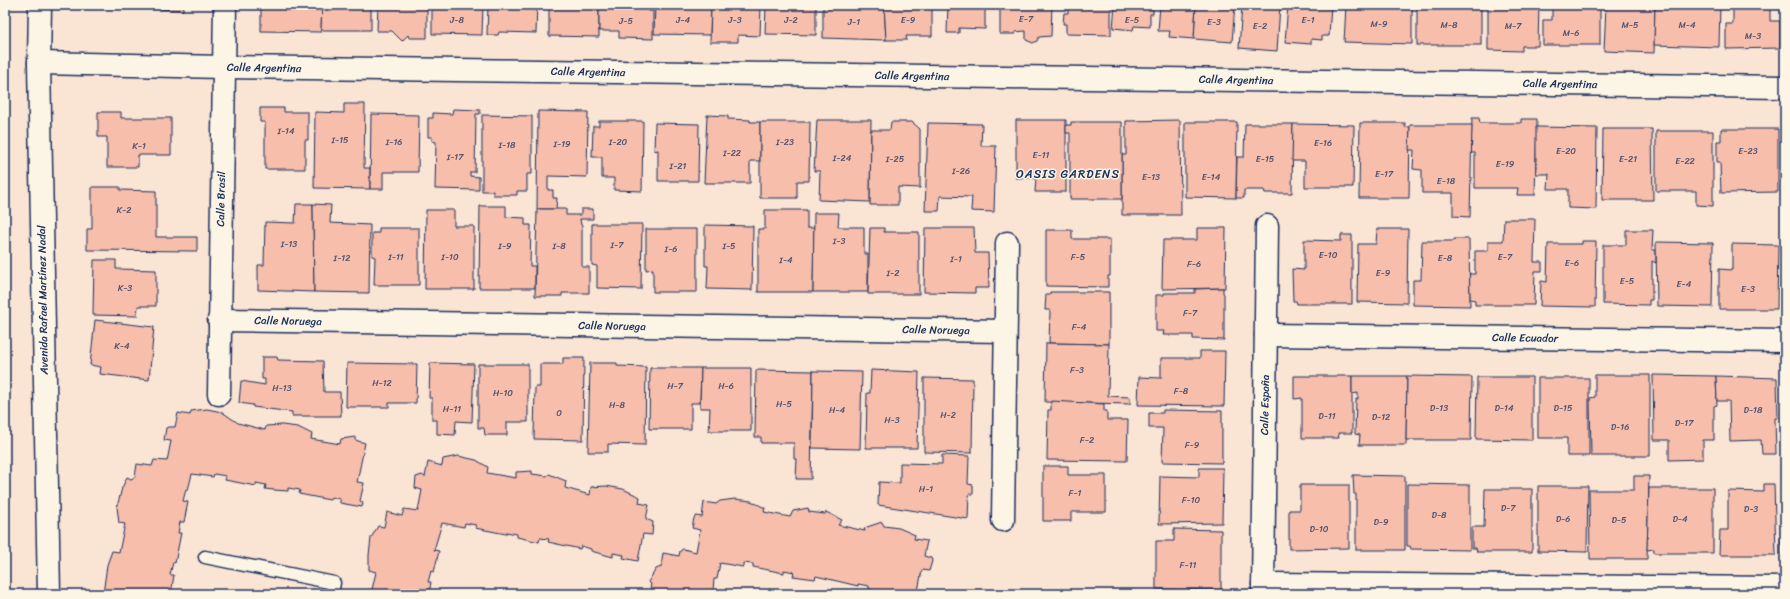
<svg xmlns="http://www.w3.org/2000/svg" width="1790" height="599" viewBox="0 0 1790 599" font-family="Sriracha,sans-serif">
<rect width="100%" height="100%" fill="#fae4d4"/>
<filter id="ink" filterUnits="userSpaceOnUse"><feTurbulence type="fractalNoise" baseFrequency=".025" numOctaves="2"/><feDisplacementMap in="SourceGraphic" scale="8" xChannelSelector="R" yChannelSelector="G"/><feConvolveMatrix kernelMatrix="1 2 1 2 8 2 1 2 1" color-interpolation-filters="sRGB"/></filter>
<g filter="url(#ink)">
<!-- building -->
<g fill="#f6beab" stroke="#1b2f5e">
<polygon points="87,5 184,5 183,10 87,7"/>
<polygon points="266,5 322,5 321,32 261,31 261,7 266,7"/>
<polygon points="322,5 371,5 371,30 321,30"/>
<polygon points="378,5 427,5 427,38 409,38 408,35 402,41 392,31 377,31"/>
<polygon points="432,5 483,5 482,35 432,34"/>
<polygon points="488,5 537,5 536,33 499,32 498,35 487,35"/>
<polygon points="549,5 599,5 599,37 549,36"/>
<polygon points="599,5 649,5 649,11 653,11 653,39 619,38 619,31 599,31"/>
<polygon points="655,5 711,5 710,35 654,34"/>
<polygon points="711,5 761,5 760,36 738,35 738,42 710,42"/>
<polygon points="766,5 816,5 816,35 765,34"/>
<polygon points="823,5 884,5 886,40 823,38"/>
<polygon points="884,5 932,5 932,36 906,36 907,40 886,40"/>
<polygon points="948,5 985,5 985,29 959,28 959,33 947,33"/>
<polygon points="1000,5 1015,5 1015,7 1027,7 1027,5 1052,5 1051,36 1039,37 1037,41 1033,43 1026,40 1026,31 1015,32 1015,34 1000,34"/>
<polygon points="1068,5 1111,5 1111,35 1066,34 1066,24 1063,24 1064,13 1068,13"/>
<polygon points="1115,5 1153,5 1153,14 1150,14 1150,27 1134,26 1133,30 1113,28"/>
<polygon points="1160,5 1196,5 1194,39 1169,37 1170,31 1158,31"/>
<polygon points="1196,5 1235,5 1232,42 1194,39"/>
<polygon points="1242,5 1280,5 1277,51 1239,48"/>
<polygon points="1288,5 1331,5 1329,36 1322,36 1322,40 1311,39 1311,44 1285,42"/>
<polygon points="1346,5 1412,5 1412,44 1344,42"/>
<rect x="1417" y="5" width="64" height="40"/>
<polygon points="1488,5 1539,5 1538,46 1522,46 1522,51 1488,50"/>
<polygon points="1552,5 1600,5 1600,45 1543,45 1543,20 1552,20"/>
<polygon points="1606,5 1655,5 1654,53 1604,51"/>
<polygon points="1655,5 1720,5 1719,47 1654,45"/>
<polygon points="1733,5 1770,5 1770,21 1780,21 1780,48 1726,49 1726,24 1733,24"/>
<polygon points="344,104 365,104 364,168 370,168 370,189 314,188 315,112 344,113"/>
<polygon points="260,108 284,108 284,112 308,112 308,140 305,140 305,169 265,169 265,122 260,122"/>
<polygon points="453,109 480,110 480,114 476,114 475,172 470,172 470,176 479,177 479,190 435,189 436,142 432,141 432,137 428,137 428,118 433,118 433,113 452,114"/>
<polygon points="538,111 588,112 587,177 548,176 548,190 553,190 553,198 557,198 556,209 537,209"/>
<polygon points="98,112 121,112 121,118 171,118 171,155 138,155 138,167 107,167 107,137 98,137"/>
<polygon points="371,114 419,115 418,172 383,172 383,189 370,189"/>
<polygon points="482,115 532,116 532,174 527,174 527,191 517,191 517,195 493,195 493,191 482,191"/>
<polygon points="707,115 728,116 728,119 750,120 750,122 760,122 760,161 750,161 750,183 704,183"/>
<polygon points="1472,118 1479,118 1480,123 1521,123 1521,119 1537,119 1535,195 1517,195 1518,188 1475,188 1475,153 1471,153"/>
<polygon points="817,120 871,120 870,202 819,200 820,171 814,171"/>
<polygon points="1016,120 1066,120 1066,192 1035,192 1036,178 1016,178"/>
<polygon points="1180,120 1181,215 1122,215 1122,155 1126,155 1126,121"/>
<polygon points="599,121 643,121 642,191 614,190 614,178 602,178 602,157 592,157 593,126 599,126"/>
<polygon points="760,122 810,122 809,181 797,181 797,198 760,198"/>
<polygon points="891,122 912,122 920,129 920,188 898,187 898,205 870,205 871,130 890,130"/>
<polygon points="1071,122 1122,122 1122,199 1070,199 1070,133 1066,133 1066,125 1071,125"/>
<polygon points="1185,122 1237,122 1236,198 1185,197"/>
<polygon points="655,123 699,124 698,181 658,181 658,150 654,151"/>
<polygon points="928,123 982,124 981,146 996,146 994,212 971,211 972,197 940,196 939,211 925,211"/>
<polygon points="1360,123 1405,123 1405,127 1410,127 1409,198 1359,198"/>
<polygon points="1245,124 1293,124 1292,193 1265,193 1264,190 1244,190 1244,198 1236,198 1237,157 1244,157"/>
<polygon points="1293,124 1354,125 1353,187 1305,187 1305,161 1292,161"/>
<polygon points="1410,125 1472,125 1470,217 1453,216 1453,193 1422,193 1422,170 1413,169 1414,150 1409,150"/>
<polygon points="1536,127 1597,128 1596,209 1568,208 1568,189 1548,189 1549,174 1536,174"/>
<polygon points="1603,129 1652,129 1653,200 1602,200"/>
<polygon points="1721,129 1778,129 1778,192 1721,193 1720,162 1717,162 1717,141 1721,141"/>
<polygon points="1656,131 1713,131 1713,206 1696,205 1696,191 1656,191"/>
<polygon points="92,187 120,187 120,190 156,191 156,237 197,237 197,251 87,250 87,229 92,229"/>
<polygon points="296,204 313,204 314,292 258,290 258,265 264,265 265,222 295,223"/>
<polygon points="313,204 331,205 330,223 370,225 369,293 314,292"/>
<polygon points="480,206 506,206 506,217 525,218 525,225 531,225 530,266 535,266 535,288 479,288"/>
<polygon points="537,209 566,209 566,215 581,215 581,209 593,209 593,219 580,219 581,225 582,225 582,267 589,267 589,293 562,293 562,296 535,296"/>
<polygon points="426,210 454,210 454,226 474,226 474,289 425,289"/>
<polygon points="765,210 807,210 807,228 814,228 813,292 758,292 758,229 765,229"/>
<polygon points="814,213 839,213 838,227 864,227 864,254 868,254 868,292 813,292"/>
<polygon points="1504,219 1535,219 1534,262 1542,262 1542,271 1535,271 1534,305 1475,305 1475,300 1470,299 1469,274 1475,274 1475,251 1488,251 1488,241 1503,241"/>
<polygon points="592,224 642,224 641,289 597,288 597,266 592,265"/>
<polygon points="705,225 753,226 752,290 707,289 708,266 705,266"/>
<polygon points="379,228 419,228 419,285 374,285 375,257 372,256 372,233 379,233"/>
<polygon points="870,228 884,228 884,232 919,232 919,294 868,294"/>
<polygon points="925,228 974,228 975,253 988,253 989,288 975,288 975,293 924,292"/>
<polygon points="1197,228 1226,228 1225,288 1162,289 1163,240 1197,240"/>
<polygon points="646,229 697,229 697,292 653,292 653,269 646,270"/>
<polygon points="1377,229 1408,229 1407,303 1357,302 1358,244 1376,244"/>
<polygon points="1046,230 1072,230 1072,239 1110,239 1110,276 1108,276 1108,287 1046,286"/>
<polygon points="1626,230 1653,230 1652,250 1656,250 1656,263 1652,261 1652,300 1649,300 1649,305 1603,304 1603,245 1626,245"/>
<polygon points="1341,235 1352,235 1352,304 1297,304 1296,301 1293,301 1292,269 1304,270 1304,240 1341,241"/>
<polygon points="1454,239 1469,239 1470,306 1413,305 1413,280 1421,280 1422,241 1454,241"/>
<polygon points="1582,241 1596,241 1595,307 1540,306 1541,281 1547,282 1548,244 1582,244"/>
<polygon points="1656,242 1713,243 1712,307 1657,306"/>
<polygon points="1732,244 1778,245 1777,309 1719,309 1719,269 1732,270"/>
<polygon points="1785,253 1785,308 1784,308"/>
<polygon points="94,260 116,260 116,269 156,270 156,306 138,306 137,316 93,315"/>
<polygon points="1223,288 1223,293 1224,294 1224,340 1193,339 1193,335 1163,335 1164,331 1156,331 1156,295 1164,295 1164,293 1195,293 1195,289"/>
<polygon points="1050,292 1109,292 1109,344 1049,343 1050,310 1045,310 1046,294 1050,294"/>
<polygon points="95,320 154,327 149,380 100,374 101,367 90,365"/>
<polygon points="1046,343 1109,344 1108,396 1130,397 1130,404 1045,402"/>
<polygon points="1200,351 1225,351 1224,406 1138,405 1139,377 1161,378 1161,358 1200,358"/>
<polygon points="262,357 277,357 278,360 323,361 324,392 340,392 341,416 292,416 292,412 253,407 253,405 239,403 241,381 265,385 265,379 262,379"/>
<polygon points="563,358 584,358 583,440 534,439 535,387 540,387 540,364 563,364"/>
<polygon points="347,363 417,364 416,403 389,403 389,407 346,407"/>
<polygon points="430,363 474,364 472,422 456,421 455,435 437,434 437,420 432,420 432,398 429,398"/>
<polygon points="590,363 617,363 617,366 646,367 645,445 608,444 608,452 588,452"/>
<polygon points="478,364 528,364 528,422 507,422 507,435 485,435 484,428 478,428"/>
<polygon points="650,368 701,368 700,403 691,403 691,429 649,429"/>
<polygon points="701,368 751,368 751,431 709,431 710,408 700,408"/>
<polygon points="756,370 813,371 811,479 796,479 797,459 794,459 794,443 761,443 761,437 755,437"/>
<polygon points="871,370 919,372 917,448 866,448 867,393 870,393"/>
<polygon points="813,371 862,372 860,449 812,448"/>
<polygon points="1595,375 1650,375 1650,456 1591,456 1590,398 1595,397"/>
<polygon points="1653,375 1716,376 1717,405 1714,406 1714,440 1703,440 1703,459 1669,460 1669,440 1654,440"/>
<polygon points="1294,376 1352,376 1352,433 1338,433 1339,438 1302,438 1302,398 1294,399"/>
<polygon points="1352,376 1407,376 1406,445 1359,445 1360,435 1355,434 1356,399 1358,399 1358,393 1352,394"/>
<polygon points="1407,376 1472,377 1471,440 1406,440"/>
<polygon points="1716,376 1777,378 1778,418 1775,418 1776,454 1762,454 1761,440 1730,441 1729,401 1717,401"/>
<polygon points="1477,377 1532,377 1532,440 1476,439"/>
<polygon points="924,378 973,379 972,453 924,452"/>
<polygon points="1538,378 1589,378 1589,456 1567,456 1567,438 1538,438"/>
<polygon points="1784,378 1785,378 1785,439 1783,439"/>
<polygon points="1051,401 1104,404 1104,411 1107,411 1107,420 1128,420 1127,461 1047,460 1048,410 1051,410"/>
<polygon points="207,409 222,412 238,423 265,430 266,426 282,425 298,427 312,434 311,439 340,444 341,439 355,437 355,440 365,443 357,482 364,483 360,501 363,503 362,507 340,503 340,499 331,497 330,500 299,494 300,490 288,488 288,491 274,490 265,489 266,485 256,483 256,486 225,480 226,476 214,474 213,477 192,474 188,490 186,489 183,501 188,502 184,522 180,522 178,533 181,533 175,563 173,562 170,575 174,575 171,594 103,594 107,565 112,551 119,552 125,524 119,523 117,507 122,488 127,477 131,479 135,477 137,464 152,466 154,460 167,461 171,441 164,440 166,428 168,427 175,427 178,413 190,415 191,411"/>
<polygon points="1163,410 1222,411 1222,463 1162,462 1163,428 1149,428 1149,413 1163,413"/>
<polygon points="942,455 969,456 968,484 973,485 973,494 969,494 968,519 878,505 879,482 900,483 900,463 942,464"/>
<polygon points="458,456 476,460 488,467 487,473 516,478 516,472 532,471 532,474 547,476 549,474 566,481 565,488 590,495 591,487 606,486 623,489 640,497 639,503 649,505 646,519 653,522 652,535 643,534 638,561 623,558 624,555 613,553 613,557 591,551 591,549 581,546 580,549 548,542 549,539 540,538 539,542 517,537 517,534 506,532 506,534 475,528 476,525 465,523 464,527 442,523 434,550 439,551 434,572 431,571 428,582 431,582 429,594 371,594 376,572 369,570 369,555 371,538 378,526 384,527 387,512 402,516 404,509 418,511 422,490 415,488 416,477 422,475 425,477 428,462 442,466 443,459"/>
<polygon points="1043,466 1068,466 1068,475 1106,475 1106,512 1071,512 1071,521 1043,521"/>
<polygon points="1199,468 1223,468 1222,523 1159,524 1160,476 1199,477"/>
<polygon points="1353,475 1405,476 1405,550 1356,550 1356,494 1354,494"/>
<polygon points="1634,476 1649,476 1647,559 1590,559 1589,490 1634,490"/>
<polygon points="1407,484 1470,485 1470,550 1411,549 1410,546 1407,546"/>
<polygon points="1764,484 1774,484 1776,555 1719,555 1720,530 1728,530 1728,491 1764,492"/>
<polygon points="1300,485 1349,485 1349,548 1289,549 1289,510 1300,510"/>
<polygon points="1538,486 1588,486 1587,552 1538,551"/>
<polygon points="1649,488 1713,488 1713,553 1654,553 1654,549 1647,550"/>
<polygon points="1485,489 1532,489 1532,552 1477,552 1476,548 1472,548 1472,527 1484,527"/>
<rect x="1781" y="494" width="4" height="60"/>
<polygon points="735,499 751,501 765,508 764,512 790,517 793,511 808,508 809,512 825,514 826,512 842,520 838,525 865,531 864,528 882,522 884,526 899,528 915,535 914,539 927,541 924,556 931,558 932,561 929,571 922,570 918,591 931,594 890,594 869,589 869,586 858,584 858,586 816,576 815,579 793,576 794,572 784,570 784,573 753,567 753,564 743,563 743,567 720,563 717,579 714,579 713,590 717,590 716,594 649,594 651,584 648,582 656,569 661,567 663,553 679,556 680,551 683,549 696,552 700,530 692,528 694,518 696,516 702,517 704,502 716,504 720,501"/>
<polygon points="1174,529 1221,530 1221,590 1156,589 1156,541 1174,541"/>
</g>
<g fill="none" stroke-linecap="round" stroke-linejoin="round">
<defs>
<polyline id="lane" points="205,557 334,583 332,594"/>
<g id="street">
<polyline points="40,5 39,63 49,594"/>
<polyline points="39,63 223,67 1785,87"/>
<polyline points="219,320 1005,331"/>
<polyline points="1266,335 1785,341"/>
<polyline points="219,394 225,5"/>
<polyline points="1003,520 1007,243"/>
<polyline points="1263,584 1785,588"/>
<polyline points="1263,594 1267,226"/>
</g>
</defs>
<!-- lane casing -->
<use href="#lane" stroke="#1b2f5e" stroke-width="15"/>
<!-- street casing -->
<use href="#street" stroke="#1b2f5e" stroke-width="25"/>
<!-- lane -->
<use href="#lane" stroke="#fcf5e5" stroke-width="12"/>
<!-- street -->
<use href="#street" stroke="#fcf5e5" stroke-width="22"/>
</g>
</g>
<g text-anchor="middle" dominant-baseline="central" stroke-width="3" stroke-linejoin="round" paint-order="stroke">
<!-- number labels -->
<g font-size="9" fill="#525371">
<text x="1026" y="19">E-7</text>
<text x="457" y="20">J-8</text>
<text x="683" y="20">J-4</text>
<text x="735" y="20">J-3</text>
<text x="791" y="20">J-2</text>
<text x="908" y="20">E-9</text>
<text x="1132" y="20">E-5</text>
<text x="1308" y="20">E-1</text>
<text x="626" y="21">J-5</text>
<text x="854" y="22">J-1</text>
<text x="1214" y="22">E-3</text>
<text x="1379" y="24">M-9</text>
<text x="1449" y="25">M-8</text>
<text x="1630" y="25">M-5</text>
<text x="1687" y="25">M-4</text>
<text x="1260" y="26">E-2</text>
<text x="1513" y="26">M-7</text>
<text x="1571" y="33">M-6</text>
<text x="1753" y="36">M-3</text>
<text x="286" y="131">I-14</text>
<text x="340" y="140">I-15</text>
<text x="394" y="142">I-16</text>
<text x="618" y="142">I-20</text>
<text x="785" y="142">I-23</text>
<text x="1323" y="143">E-16</text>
<text x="562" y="144">I-19</text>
<text x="507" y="145">I-18</text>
<text x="139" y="146">K-1</text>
<text x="1566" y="151">E-20</text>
<text x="1748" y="151">E-23</text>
<text x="732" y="153">I-22</text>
<text x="1041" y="155">E-11</text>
<text x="455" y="157">I-17</text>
<text x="842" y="158">I-24</text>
<text x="895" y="159">I-25</text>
<text x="1265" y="159">E-15</text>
<text x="1628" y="159">E-21</text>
<text x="1685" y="161">E-22</text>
<text x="1505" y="164">E-19</text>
<text x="678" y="166">I-21</text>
<text x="961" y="171">I-26</text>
<text x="1384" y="174">E-17</text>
<text x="1151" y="177">E-13</text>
<text x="1211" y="177">E-14</text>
<text x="1446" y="181">E-18</text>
<text x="124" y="210">K-2</text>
<text x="839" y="241">I-3</text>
<text x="289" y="244">I-13</text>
<text x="617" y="245">I-7</text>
<text x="505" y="246">I-9</text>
<text x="559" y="246">I-8</text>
<text x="729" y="246">I-5</text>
<text x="671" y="249">I-6</text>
<text x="1328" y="255">E-10</text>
<text x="396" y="257">I-11</text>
<text x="450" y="257">I-10</text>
<text x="1078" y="257">F-5</text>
<text x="1505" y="257">E-7</text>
<text x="342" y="258">I-12</text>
<text x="1445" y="258">E-8</text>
<text x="956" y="259">I-1</text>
<text x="786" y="260">I-4</text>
<text x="1572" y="263">E-6</text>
<text x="1194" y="264">F-6</text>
<text x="893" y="273">I-2</text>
<text x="1383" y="273">E-9</text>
<text x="1627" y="281">E-5</text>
<text x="1684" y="284">E-4</text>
<text x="125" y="288">K-3</text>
<text x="1748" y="289">E-3</text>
<text x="1190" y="313">F-7</text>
<text x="1079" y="327">F-4</text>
<text x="122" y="346">K-4</text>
<text x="1077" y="370">F-3</text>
<text x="382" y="383">H-12</text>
<text x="675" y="386">H-7</text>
<text x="726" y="386">H-6</text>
<text x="282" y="388">H-13</text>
<text x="1181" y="391">F-8</text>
<text x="503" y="393">H-10</text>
<text x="784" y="404">H-5</text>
<text x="617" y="405">H-8</text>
<text x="1439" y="408">D-13</text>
<text x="1504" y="408">D-14</text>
<text x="1563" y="408">D-15</text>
<text x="452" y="409">H-11</text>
<text x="837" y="410">H-4</text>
<text x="1753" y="410">D-18</text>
<text x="559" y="413">0</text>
<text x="948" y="415">H-2</text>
<text x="1327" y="416">D-11</text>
<text x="1381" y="417">D-12</text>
<text x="892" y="420">H-3</text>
<text x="1684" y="423">D-17</text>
<text x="1620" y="427">D-16</text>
<text x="1087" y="440">F-2</text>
<text x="1192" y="445">F-9</text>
<text x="926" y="489">H-1</text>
<text x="1075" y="493">F-1</text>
<text x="1191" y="500">F-10</text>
<text x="1508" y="508">D-7</text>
<text x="1751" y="509">D-3</text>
<text x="1439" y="515">D-8</text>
<text x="1563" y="519">D-6</text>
<text x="1680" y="519">D-4</text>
<text x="1619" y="520">D-5</text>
<text x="1381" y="522">D-9</text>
<text x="1319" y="529">D-10</text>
<text x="1188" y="565">F-11</text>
</g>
<!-- street labels -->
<g font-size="11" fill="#1b2f5e" stroke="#fcf5e5">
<text transform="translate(264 68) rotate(1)">Calle Argentina</text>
<text transform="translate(588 72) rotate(1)">Calle Argentina</text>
<text transform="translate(912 76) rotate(1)">Calle Argentina</text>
<text transform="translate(1236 80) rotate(1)">Calle Argentina</text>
<text transform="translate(1560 84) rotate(1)">Calle Argentina</text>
<text transform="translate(221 199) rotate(-89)">Calle Brasil</text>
<text transform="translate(43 300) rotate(-91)">Avenida Rafael Martínez Nadal</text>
<text transform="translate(288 321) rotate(1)">Calle Noruega</text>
<text transform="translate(612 326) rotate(1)">Calle Noruega</text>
<text transform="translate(936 330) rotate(1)">Calle Noruega</text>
<text transform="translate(1525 338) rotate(1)">Calle Ecuador</text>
<text transform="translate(1265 405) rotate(-89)">Calle España</text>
</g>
<!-- neighbourhood labels -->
<g font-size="12" letter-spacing="1" fill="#1b2f5e" stroke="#fcf5e5">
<text x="1068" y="174">OASIS GARDENS</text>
</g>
</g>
<!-- margin -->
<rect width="1790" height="599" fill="none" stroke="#fcf5e5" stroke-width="20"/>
<rect x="10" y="10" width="1770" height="579" fill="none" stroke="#1b2f5e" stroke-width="1.5" filter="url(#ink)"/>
</svg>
